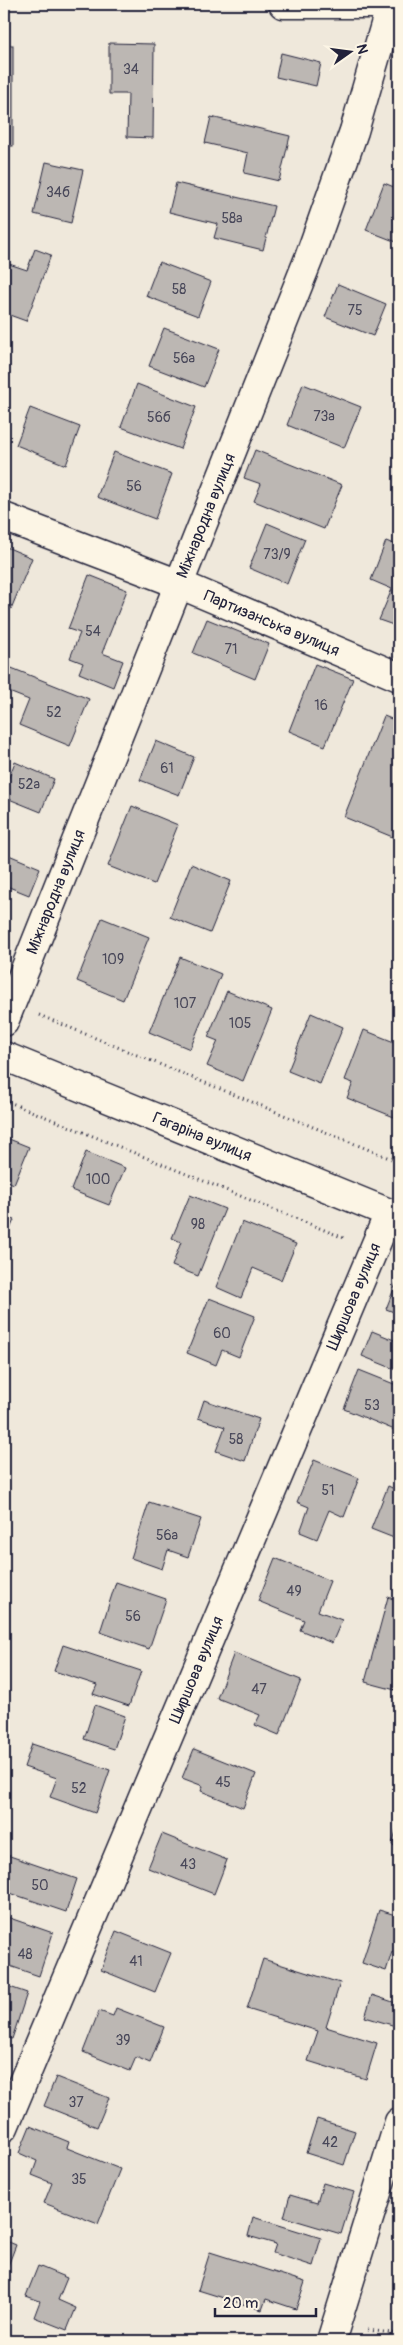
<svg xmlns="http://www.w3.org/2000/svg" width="403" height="2345" viewBox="0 0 403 2345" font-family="Pangolin,sans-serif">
<rect width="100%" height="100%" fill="#efe8db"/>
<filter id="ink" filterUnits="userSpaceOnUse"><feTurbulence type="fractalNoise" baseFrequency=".02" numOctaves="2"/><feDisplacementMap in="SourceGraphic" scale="10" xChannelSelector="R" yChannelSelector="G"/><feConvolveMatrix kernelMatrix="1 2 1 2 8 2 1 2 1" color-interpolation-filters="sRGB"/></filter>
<g filter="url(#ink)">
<!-- building -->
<g fill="#bcb7b3" stroke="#22223b">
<polygon points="109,43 154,44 153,138 127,137 128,94 109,94"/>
<rect x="4" y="45" width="9" height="101"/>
<polygon points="281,53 321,63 316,86 276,77"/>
<polygon points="211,117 290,136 279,181 244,173 248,153 205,143"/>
<polygon points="46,162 83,170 71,223 34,214"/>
<polygon points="176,183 274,206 263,250 214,238 218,224 169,212"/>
<polygon points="384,183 399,189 399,243 366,230"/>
<polygon points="35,249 51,255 26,321 4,313 4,270 6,263 27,270"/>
<polygon points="159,262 211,282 198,316 146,296"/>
<polygon points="338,284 386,304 373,336 325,317"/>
<polygon points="164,328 219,349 204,387 149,366"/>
<polygon points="137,384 196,407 180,449 121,427"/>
<polygon points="303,384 361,407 344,448 287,425"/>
<polygon points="30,408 80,427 66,465 16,445"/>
<polygon points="255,450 342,485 324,529 254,501 261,484 244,478"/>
<polygon points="114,452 172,474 155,519 97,497"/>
<polygon points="267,523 305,539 287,584 249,568"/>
<polygon points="386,541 399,546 399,627 379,620 392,589 371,580"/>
<polygon points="4,546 32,558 11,609 4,606"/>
<polygon points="89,575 127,590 102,653 123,661 113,687 79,673 83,663 70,658 80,633 68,629"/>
<polygon points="207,619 269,644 255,679 193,653"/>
<polygon points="315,664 353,679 325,746 289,731"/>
<polygon points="4,665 89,699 70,746 19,725 29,700 4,690"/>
<polygon points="384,716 399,722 399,828 395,838 344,817"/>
<polygon points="156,741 194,757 179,795 140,780"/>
<polygon points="15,762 54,779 41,812 4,797 4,790"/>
<polygon points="132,806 178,825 154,884 108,866"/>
<polygon points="4,853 40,868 29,895 4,885"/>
<polygon points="191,864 231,881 210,933 170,917"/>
<polygon points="102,918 149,937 123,1000 77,981"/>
<polygon points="180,957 221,974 190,1049 149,1032"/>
<polygon points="227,991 272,1010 243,1081 207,1066 218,1041 208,1037"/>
<polygon points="311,1013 343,1027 320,1084 288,1071"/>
<polygon points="364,1030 399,1044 399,1104 394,1117 347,1098 353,1083 345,1080"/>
<polygon points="4,1137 29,1147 14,1184 4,1180"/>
<polygon points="86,1152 125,1168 109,1205 71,1190"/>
<polygon points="190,1195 225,1209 198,1276 172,1266 181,1242 172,1238"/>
<polygon points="4,1215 14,1220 4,1243"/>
<polygon points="242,1222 296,1244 281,1280 253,1268 241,1298 216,1287"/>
<polygon points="399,1276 399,1314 386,1309"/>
<polygon points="209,1298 255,1316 239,1357 222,1350 216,1365 187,1353"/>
<polygon points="372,1331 399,1342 399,1371 362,1356"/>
<polygon points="359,1370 399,1386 396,1399 399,1400 399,1425 397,1431 344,1409"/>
<polygon points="204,1400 259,1419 245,1461 216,1451 225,1427 198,1418"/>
<polygon points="314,1460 359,1478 344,1517 329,1510 317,1539 300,1532 309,1507 297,1502"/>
<polygon points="388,1486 399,1491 399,1540 371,1529"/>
<polygon points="149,1502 201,1519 188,1557 168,1550 162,1569 131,1558"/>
<polygon points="275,1558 330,1581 318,1611 342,1620 332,1643 300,1630 304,1620 258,1601"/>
<polygon points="116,1582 166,1599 149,1649 100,1632"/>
<polygon points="388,1597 399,1601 399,1691 365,1682"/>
<polygon points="63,1645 141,1671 129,1706 93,1694 97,1685 54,1671"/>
<polygon points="234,1653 301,1680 279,1735 255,1725 260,1715 217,1698"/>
<polygon points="95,1705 125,1716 114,1749 84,1739"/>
<polygon points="32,1744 110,1770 95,1813 50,1797 57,1778 24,1767"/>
<polygon points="194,1749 256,1774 243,1808 201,1791 203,1786 182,1778"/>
<polygon points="399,1820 399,1847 392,1845"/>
<polygon points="162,1834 227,1860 214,1894 148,1868"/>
<polygon points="4,1854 77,1879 66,1912 4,1891"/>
<polygon points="379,1910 399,1916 399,1955 392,1952 386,1971 362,1963"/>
<polygon points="4,1916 53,1933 39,1976 4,1964"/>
<polygon points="116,1931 171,1953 155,1992 101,1970"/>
<polygon points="263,1959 340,1983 326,2027 377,2043 366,2079 308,2061 318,2031 247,2009"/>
<polygon points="4,1985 27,1993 12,2039 4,2037"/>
<polygon points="372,1995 399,2004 399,2027 365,2017"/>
<polygon points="116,2008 164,2027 150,2063 136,2057 130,2071 83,2052 99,2011 113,2016"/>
<polygon points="56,2077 109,2098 97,2127 44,2106"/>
<polygon points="317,2119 355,2131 344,2165 306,2153"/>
<polygon points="30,2126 69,2142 67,2148 120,2169 98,2224 44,2203 52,2183 32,2175 37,2161 19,2153"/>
<polygon points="323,2183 354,2192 341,2234 284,2217 290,2195 317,2203"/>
<polygon points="253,2217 321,2238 313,2266 273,2253 276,2244 248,2236"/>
<polygon points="4,2240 16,2245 4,2276"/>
<polygon points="210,2252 305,2282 296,2309 266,2299 262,2310 198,2290"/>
<polygon points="38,2266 67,2278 58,2300 76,2308 67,2330 34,2317 40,2301 26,2296"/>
</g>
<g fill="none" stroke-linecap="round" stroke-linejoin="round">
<defs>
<g id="minor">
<polyline points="283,4 399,4"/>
<path id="s1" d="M4,517l175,67 220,93"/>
<path id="s2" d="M4,1022l305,-764 45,-127 37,-127"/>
<path id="s3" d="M4,2127l385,-914"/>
<polyline points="331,2341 399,2122"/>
</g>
<g id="tertiary">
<path id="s4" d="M4,1056l395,161"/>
</g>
</defs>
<!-- minor casing -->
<use href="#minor" stroke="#22223b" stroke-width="31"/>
<!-- tertiary casing -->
<use href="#tertiary" stroke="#22223b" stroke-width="31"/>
<!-- path -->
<g stroke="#22223b" stroke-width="3" stroke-dasharray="1 4" stroke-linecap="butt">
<polyline points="39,1015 399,1162"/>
<polyline points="4,1100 344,1238"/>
<polyline points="368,2330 399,2334"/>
</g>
<!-- minor -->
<use href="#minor" stroke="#fcf5e5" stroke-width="28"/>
<!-- tertiary -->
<use href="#tertiary" stroke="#fcf5e5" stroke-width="28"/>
</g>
</g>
<g text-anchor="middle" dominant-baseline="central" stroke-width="4" stroke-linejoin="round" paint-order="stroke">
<!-- number labels -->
<g font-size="14" fill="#484759">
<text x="131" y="69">34</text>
<text x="58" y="192">34б</text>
<text x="232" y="218">58а</text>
<text x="179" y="289">58</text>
<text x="355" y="310">75</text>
<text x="184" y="358">56а</text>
<text x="324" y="416">73а</text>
<text x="159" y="417">56б</text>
<text x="134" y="486">56</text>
<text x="277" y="554">73/9</text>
<text x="93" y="631">54</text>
<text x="231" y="649">71</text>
<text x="321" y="705">16</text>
<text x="54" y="712">52</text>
<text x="167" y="768">61</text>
<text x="29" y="784">52а</text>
<text x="113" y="959">109</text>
<text x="185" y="1003">107</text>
<text x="240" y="1023">105</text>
<text x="98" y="1179">100</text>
<text x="198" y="1224">98</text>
<text x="222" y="1333">60</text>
<text x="372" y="1405">53</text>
<text x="236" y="1439">58</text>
<text x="328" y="1490">51</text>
<text x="167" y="1535">56а</text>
<text x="294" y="1591">49</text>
<text x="133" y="1616">56</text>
<text x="259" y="1689">47</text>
<text x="223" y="1782">45</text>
<text x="79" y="1788">52</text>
<text x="188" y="1864">43</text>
<text x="40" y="1885">50</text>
<text x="25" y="1954">48</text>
<text x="136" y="1961">41</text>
<text x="123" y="2040">39</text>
<text x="76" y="2102">37</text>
<text x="330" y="2142">42</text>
<text x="79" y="2179">35</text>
</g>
<!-- street labels -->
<g font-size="16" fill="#22223b" stroke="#fcf5e5">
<text stroke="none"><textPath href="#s2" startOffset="545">Міжнародна вулиця</textPath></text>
<text stroke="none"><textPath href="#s1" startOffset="288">Партизанська вулиця</textPath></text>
<text stroke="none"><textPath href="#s2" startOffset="140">Міжнародна вулиця</textPath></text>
<text stroke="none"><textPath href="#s4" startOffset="214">Гагаріна вулиця</textPath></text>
<text stroke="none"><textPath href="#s3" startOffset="901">Ширшова вулиця</textPath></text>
<text stroke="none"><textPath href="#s3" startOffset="496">Ширшова вулиця</textPath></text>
</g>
</g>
<!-- margin -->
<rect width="403" height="2345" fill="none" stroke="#fcf5e5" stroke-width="20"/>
<rect x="10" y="10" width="383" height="2325" fill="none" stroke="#22223b" stroke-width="2" filter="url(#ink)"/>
<!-- north arrow -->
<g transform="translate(350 52) rotate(76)" stroke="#fcf5e5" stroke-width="4" paint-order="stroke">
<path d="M0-4L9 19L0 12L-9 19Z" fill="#22223b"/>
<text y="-8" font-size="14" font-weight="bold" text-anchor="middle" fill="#22223b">N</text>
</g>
<!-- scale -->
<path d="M215 2308v8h101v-8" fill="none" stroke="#22223b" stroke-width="2.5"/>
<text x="223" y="2308" font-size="15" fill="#22223b" stroke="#fcf5e5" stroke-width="4" paint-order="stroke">20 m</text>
</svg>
